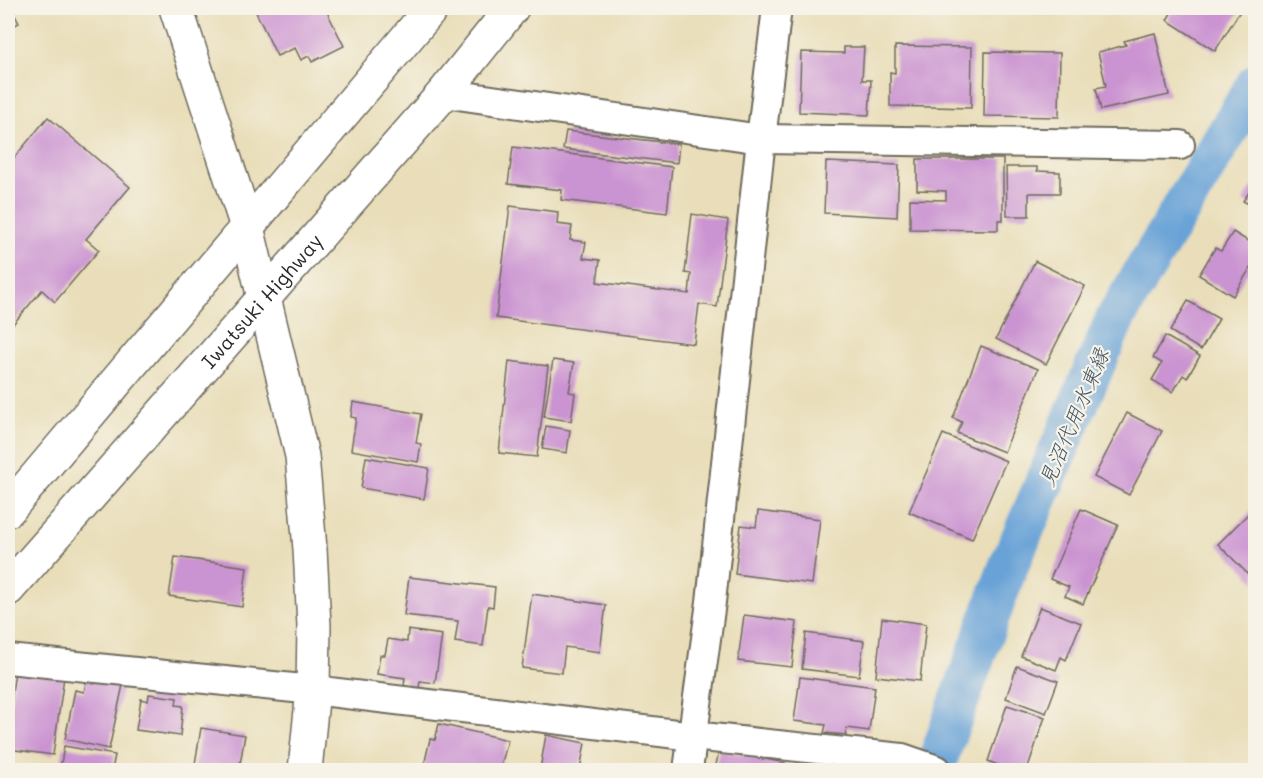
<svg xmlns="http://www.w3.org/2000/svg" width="1263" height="778" viewBox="0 0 1263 778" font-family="Mali,'Klee One',sans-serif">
<rect width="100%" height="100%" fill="#f7f3e8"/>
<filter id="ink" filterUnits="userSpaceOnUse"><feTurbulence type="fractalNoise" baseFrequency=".0167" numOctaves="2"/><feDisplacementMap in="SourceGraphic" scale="12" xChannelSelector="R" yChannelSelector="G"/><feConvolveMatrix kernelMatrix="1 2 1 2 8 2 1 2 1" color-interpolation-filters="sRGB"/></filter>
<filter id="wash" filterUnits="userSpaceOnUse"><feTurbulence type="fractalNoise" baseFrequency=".008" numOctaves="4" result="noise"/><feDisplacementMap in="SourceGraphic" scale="24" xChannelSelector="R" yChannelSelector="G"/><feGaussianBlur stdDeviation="1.35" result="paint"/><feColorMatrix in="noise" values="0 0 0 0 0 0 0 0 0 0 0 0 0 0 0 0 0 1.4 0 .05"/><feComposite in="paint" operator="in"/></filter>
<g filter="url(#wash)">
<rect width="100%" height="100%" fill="#e9deb9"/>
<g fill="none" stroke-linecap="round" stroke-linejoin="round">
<!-- canal -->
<polyline stroke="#67a2d7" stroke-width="40" points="934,770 1007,570 1116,317 1256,84"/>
</g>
<g id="blocks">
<!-- building -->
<g fill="#ca93d1">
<polygon points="8,8 11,8 19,23 8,29"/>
<polygon points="254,8 325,8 344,46 312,62 309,56 301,60 295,48 277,56"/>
<polygon points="1044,8 1090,8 1090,11 1044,9"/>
<polygon points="1174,8 1242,8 1215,51 1167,20"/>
<polygon points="1155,33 1169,95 1101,110 1096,88 1106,86 1098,52 1126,45 1124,41"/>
<polygon points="895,46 972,47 971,108 890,106 890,72 895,73"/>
<polygon points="844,47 864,47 862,80 871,80 869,115 799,112 801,52 844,53"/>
<polygon points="985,52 1060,53 1059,117 984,116"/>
<polygon points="48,117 130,187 86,239 99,250 55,302 42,290 8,330 8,165"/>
<polygon points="566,131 679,144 677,163 563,149"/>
<polygon points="513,147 672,167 667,213 561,200 562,190 508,184"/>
<polygon points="917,159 1003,159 1003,220 998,220 998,230 910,229 910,199 946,200 946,191 917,190"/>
<polygon points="826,162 899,165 897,217 824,213"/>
<polygon points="1006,167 1037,167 1037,171 1060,172 1060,193 1029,193 1029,216 1007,216"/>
<polygon points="1256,182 1256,208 1243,201"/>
<polygon points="510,206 558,212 557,224 572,226 570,240 586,242 583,258 600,260 597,282 689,294 691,274 685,273 692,214 728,220 717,307 699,304 694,344 496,318"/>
<polygon points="1233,232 1256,246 1256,259 1233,296 1199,275 1215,248 1221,251"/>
<polygon points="1035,261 1085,286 1046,364 996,339"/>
<polygon points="1188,301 1219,319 1201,350 1170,331"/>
<polygon points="1165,336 1200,356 1187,378 1183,375 1173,392 1152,380 1162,363 1153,358"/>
<polygon points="981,346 1038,369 1004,452 957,433 962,422 953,418"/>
<polygon points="553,360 574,363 569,392 575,393 571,421 544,417"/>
<polygon points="509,361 548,366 537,457 499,453"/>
<polygon points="353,402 421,414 416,443 421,444 418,462 351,450 356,418 351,417"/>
<polygon points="1127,413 1162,431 1129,495 1094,477"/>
<polygon points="546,426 570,430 567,453 542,449"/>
<polygon points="943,434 1006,461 972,539 909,512"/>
<polygon points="366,457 429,468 424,499 361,488"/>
<polygon points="1256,506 1256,582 1218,544"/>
<polygon points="1081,509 1118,525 1083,604 1065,596 1069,587 1050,579"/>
<polygon points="758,511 820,519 812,584 735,574 741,525 756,527"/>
<polygon points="175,557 247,567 242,607 169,596"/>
<polygon points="409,577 495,587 493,607 488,606 483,646 455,642 458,621 404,615"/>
<polygon points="532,594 606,605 600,652 565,647 562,673 522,668"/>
<polygon points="1040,607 1081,623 1066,660 1061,657 1056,670 1021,656"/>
<polygon points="744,615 797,622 792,667 738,661"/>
<polygon points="882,618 926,624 920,681 876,676"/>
<polygon points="408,630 442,635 435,683 420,681 419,688 404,686 405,678 377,674 380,655 385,655 388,639 407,642"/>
<polygon points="806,633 864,641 859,676 802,669"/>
<polygon points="1017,666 1058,681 1046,713 1006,698"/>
<polygon points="15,671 64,677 53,755 8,749 8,724"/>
<polygon points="800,677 875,687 869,731 847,728 846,735 824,733 826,725 794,721"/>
<polygon points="87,678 123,685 109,749 65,739 75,690 84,692"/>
<polygon points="149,694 177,698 176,705 183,706 180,736 136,730 141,699 148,701"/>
<polygon points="1007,705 1045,717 1027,770 998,770 1000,766 988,761"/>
<polygon points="439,724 508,740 500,770 423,770 430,739 435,740"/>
<polygon points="201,728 245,735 239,770 194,770"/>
<polygon points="546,735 585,743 580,770 549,770 540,769"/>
<polygon points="64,746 115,755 112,770 60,770"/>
<polygon points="719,750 785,763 784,770 715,770"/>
</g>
</g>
</g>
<g filter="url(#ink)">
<use href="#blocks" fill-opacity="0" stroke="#6e6a5d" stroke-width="1.5"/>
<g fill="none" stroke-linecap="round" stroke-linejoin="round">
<defs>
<g id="minor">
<polyline points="444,93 761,139 1180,145"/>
<polyline points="8,659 313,690 693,736 902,758 937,770"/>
<polyline points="688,770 711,602 761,139 777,8"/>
</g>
<polyline id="tertiary" points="176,8 247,227 302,456 310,549 314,626 313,690 305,770"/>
<g id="trunk">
<polyline points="8,510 432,8"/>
<path id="s1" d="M8,589l436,-496 68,-85"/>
</g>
</defs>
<!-- minor casing -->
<use href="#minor" stroke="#6e6a5d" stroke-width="32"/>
<!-- tertiary casing -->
<use href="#tertiary" stroke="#6e6a5d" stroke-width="36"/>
<!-- trunk casing -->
<use href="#trunk" stroke="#6e6a5d" stroke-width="36"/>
<!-- minor -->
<use href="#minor" stroke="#fff" stroke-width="28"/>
<!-- tertiary -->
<use href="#tertiary" stroke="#fff" stroke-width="33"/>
<!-- trunk -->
<use href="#trunk" stroke="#fff" stroke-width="33"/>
</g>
</g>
<g text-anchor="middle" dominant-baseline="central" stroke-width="4.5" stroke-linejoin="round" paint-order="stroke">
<!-- street labels -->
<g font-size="20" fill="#2b2b2b" stroke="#f7f3e8">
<text stroke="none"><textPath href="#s1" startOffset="384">Iwatsuki Highway</textPath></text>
</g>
<!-- water labels -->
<g font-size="21" font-style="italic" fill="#405567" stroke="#f7f3e8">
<text transform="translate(1073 417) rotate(-67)">見沼代用水東縁</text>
</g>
</g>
<!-- margin -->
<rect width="1263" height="778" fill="none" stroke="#f7f3e8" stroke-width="30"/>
</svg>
